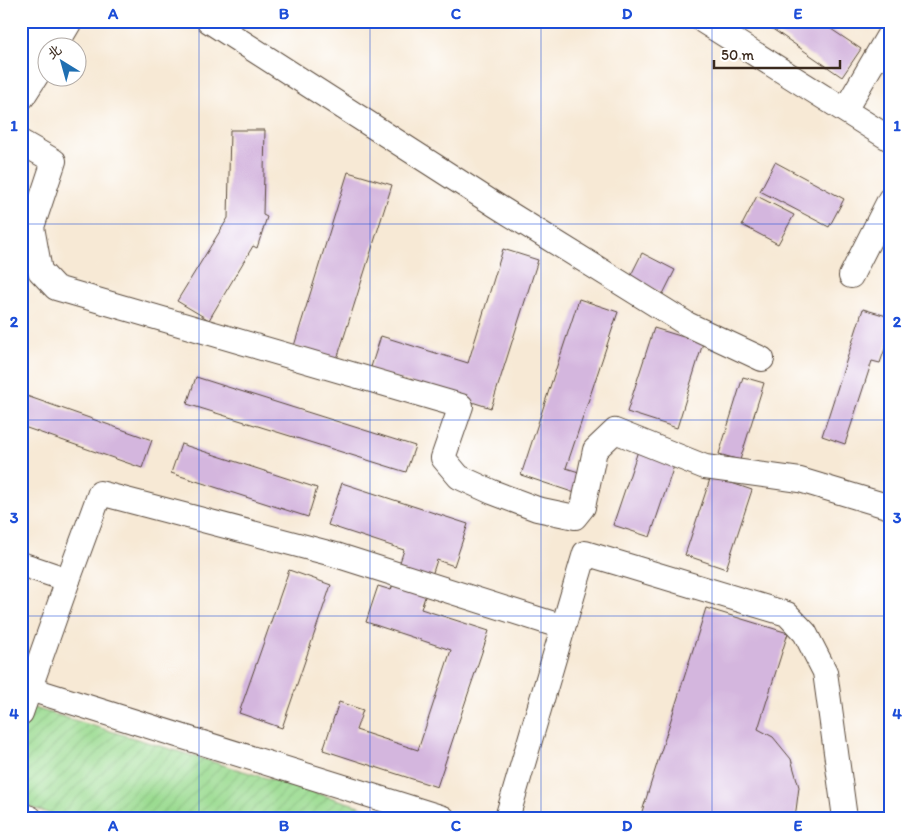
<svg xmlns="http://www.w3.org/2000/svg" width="911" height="839" viewBox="0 0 911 839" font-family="Itim,'LXGW WenKai TC',sans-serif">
<defs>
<pattern id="garden-furrows" width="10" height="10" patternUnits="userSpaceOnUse" patternTransform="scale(1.25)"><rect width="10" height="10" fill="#9bdb91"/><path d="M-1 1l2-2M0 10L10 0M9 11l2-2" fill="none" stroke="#86bc7d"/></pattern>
</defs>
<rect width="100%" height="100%" fill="#fff"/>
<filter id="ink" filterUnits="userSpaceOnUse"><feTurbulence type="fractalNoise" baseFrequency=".02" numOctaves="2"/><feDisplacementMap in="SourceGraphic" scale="10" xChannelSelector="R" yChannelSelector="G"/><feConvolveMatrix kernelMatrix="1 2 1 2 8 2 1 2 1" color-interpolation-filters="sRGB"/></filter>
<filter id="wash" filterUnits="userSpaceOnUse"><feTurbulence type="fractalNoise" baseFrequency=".0096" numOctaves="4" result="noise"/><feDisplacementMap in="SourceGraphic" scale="20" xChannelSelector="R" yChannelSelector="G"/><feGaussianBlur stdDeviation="1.12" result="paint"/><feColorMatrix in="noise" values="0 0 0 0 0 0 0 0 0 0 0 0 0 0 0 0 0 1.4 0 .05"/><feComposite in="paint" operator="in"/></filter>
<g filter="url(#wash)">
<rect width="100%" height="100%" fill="#f7e9d5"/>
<!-- garden -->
<polygon fill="url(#garden-furrows)" stroke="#6b8258" points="24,705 399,818 63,818 21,804 21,714"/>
<g id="blocks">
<!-- building -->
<g fill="#d4b6de">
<polygon points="761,21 819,21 861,49 842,77"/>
<polygon points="230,130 265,130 263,215 267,217 257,248 253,246 209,320 177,301 228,218"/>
<polygon points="775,162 844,199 829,227 760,191"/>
<polygon points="348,172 392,185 337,359 294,346"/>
<polygon points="757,196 794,215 778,244 742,225"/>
<polygon points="503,249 538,260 491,408 370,370 381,336 468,363"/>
<polygon points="642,253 675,270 663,294 630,277"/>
<polygon points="579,299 618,312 566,468 582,473 575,493 521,475"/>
<polygon points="863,309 890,317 890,334 880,363 872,361 845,444 822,436"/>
<polygon points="654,328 703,343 677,428 627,412"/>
<polygon points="196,377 415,446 406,472 187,404"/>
<polygon points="743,377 764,383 740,460 719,454"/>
<polygon points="21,394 152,440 142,468 21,426"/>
<polygon points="181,444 317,488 308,517 171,473"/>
<polygon points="639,448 676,460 650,537 613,525"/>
<polygon points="889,465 890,465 890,484 884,482"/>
<polygon points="711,476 752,490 726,569 685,555"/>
<polygon points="342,483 468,524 454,566 437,560 421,609 489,631 437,787 323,750 339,702 363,710 356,730 418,750 451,650 366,622 378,586 391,590 404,550 328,525"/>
<polygon points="289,570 331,585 282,728 239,713"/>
<polygon points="706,608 788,633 758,729 773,737 791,759 799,787 795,818 640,818"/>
</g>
</g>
</g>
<g filter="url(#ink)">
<use href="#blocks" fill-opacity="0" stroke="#574739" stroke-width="1"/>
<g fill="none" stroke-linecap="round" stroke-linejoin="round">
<defs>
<g id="minor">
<polyline points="209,21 497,206 687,324 762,359"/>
<polyline points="703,21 890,139"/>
<polyline points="845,110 890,33"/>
<polyline points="21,142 54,161 32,227 40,271 56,288 461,406 443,458 459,477 492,492 537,509 575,517 583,507 595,450 615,431 705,467 800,480 890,507"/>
<polyline points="851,276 890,199"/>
<polyline points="21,564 68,580"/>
<polyline points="30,689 443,818"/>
<polyline points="21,713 68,580 100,493 336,555 563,627"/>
<polyline points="21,815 30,818"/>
<polyline points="507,818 585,553 787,614 805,633 825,672 845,818"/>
</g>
<g id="major">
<polyline points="52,48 68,21"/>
<polyline points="21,63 47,21"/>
<polyline points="21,96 48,54"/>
</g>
</defs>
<!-- minor casing -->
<use href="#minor" stroke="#574739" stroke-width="26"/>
<!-- major casing -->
<use href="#major" stroke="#574739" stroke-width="30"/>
<!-- minor -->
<use href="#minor" stroke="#fff" stroke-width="24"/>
<!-- major -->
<use href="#major" stroke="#fff" stroke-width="28"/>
</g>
</g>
<!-- grid -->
<path fill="none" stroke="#1d4ed8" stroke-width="1" stroke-opacity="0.55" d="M199,21v797M370,21v797M541,21v797M712,21v797M21,224h869M21,420h869M21,616h869"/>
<!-- margin -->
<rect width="911" height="839" fill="none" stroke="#fff" stroke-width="55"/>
<!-- north arrow -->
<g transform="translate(62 62) rotate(323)"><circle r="24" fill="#ffffff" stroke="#b1aaa5"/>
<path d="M0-4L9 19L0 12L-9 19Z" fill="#1f6fb2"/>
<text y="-8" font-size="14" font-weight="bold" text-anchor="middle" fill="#3b2a1e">北</text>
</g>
<!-- scale -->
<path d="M714 60v8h126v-8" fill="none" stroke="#3b2a1e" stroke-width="2.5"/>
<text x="721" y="60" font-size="15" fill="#3b2a1e" stroke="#ffffff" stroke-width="4" paint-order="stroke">50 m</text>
<rect x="28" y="28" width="856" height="784" fill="none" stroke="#1d4ed8" stroke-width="2"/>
<g font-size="16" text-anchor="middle" font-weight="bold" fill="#1d4ed8">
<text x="113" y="19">A</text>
<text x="284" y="19">B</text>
<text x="456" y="19">C</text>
<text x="627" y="19">D</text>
<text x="798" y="19">E</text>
<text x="14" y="131">1</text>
<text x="897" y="131">1</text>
<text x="14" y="327">2</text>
<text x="897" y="327">2</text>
<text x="14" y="523">3</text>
<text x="897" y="523">3</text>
<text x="14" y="719">4</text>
<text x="897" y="719">4</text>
<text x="113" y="831">A</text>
<text x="284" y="831">B</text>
<text x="456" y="831">C</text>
<text x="627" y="831">D</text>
<text x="798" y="831">E</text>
</g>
</svg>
